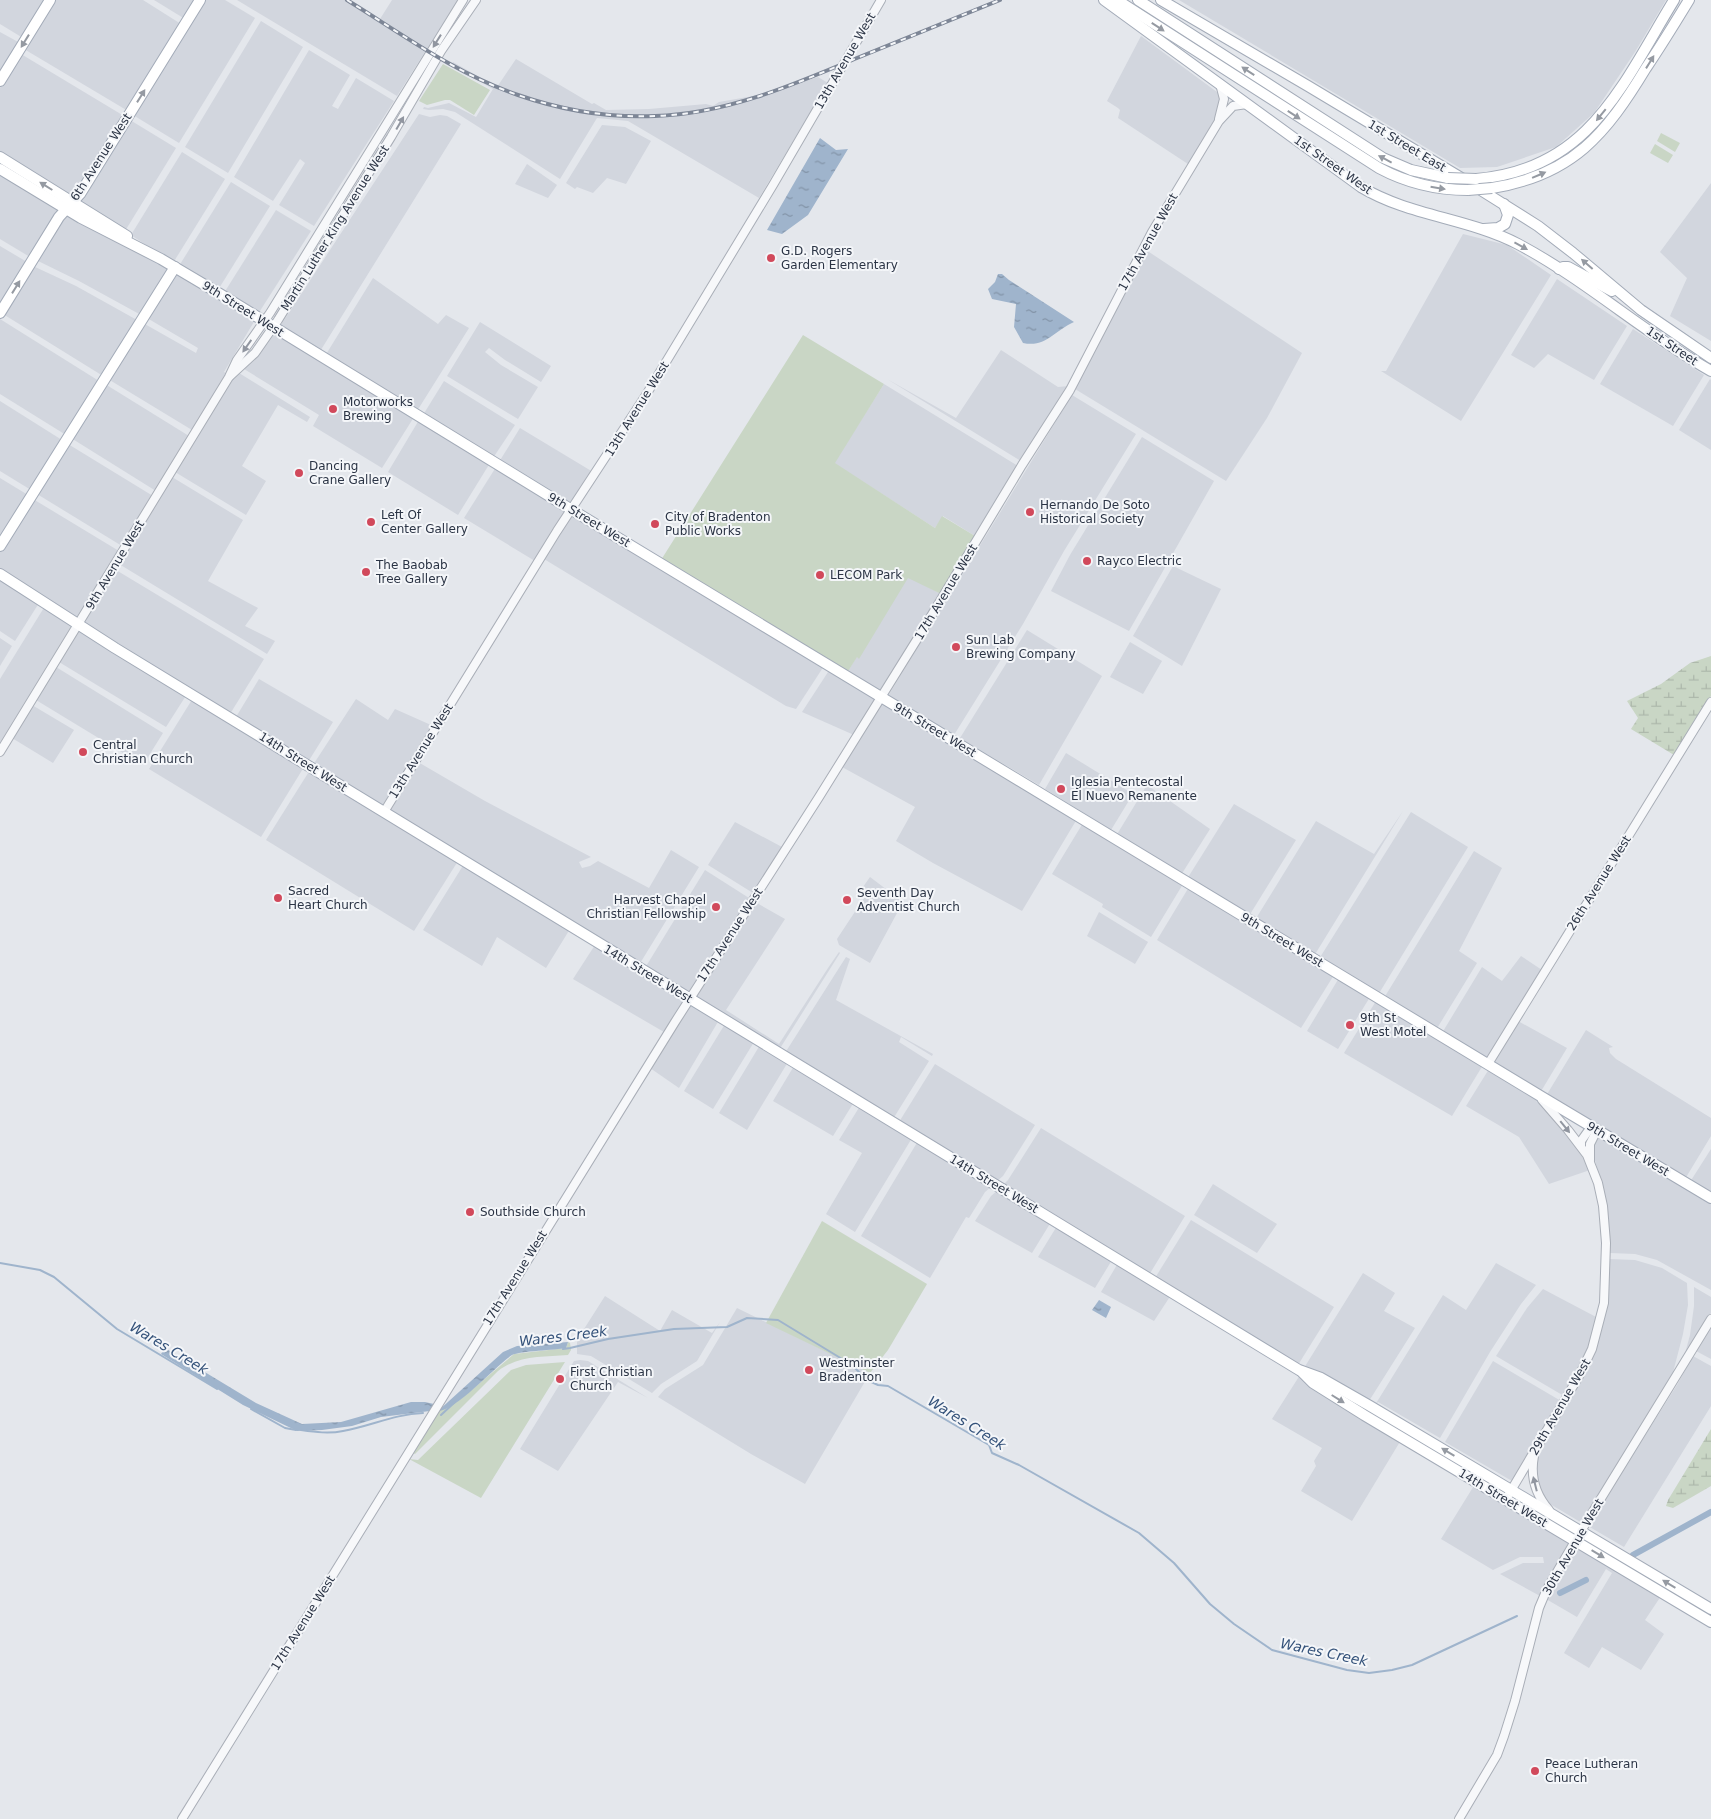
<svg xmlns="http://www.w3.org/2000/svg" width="1711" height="1819" viewBox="0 0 1711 1819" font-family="'DejaVu Sans',sans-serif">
<defs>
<pattern id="wetland-marsh" width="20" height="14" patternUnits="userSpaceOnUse" patternTransform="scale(1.25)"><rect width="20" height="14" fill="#c9d6c5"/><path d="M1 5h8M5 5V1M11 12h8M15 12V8" fill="none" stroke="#adb8ab"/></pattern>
<pattern id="water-ripples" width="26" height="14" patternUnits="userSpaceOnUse" patternTransform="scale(1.25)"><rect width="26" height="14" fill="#9fb4cc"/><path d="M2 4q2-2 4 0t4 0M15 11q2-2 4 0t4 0" fill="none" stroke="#8293a7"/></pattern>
</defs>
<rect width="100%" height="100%" fill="#e4e7ec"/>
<!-- built -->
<g fill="#d2d6de">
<polygon points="0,0 46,0 23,38 0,24"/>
<polygon points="54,0 143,0 181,24 128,111 24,49"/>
<polygon points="154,0 196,0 185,19"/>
<polygon points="204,0 225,0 255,18 179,143 133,115"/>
<polygon points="237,0 350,0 380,19 392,0 458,0 397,96"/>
<polygon points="1179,0 1666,0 1635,52 1594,113 1556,147 1497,167 1460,168"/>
<polygon points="261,21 303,47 228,173 185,147"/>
<polygon points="0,32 20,43 0,75"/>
<polygon points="1141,36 1221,95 1215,119 1188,164 1118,118 1120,110 1118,108 1107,101"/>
<polygon points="309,50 350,75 332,106 338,109 356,78 394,101 314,226 279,205 305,163 300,159 273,201 234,177"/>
<polygon points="21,54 124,116 72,198 0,153 0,88"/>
<polygon points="516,59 592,104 594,103 606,110 649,109 706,104 713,106 719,102 759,95 818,77 828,83 759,198 628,121 597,118 560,179 455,112 443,109 429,110 423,109 424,107 428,108 449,103 476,117 493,89 451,65 453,62 497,87"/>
<polygon points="419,114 430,117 440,115 447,116 461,124 319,353 279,328"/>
<polygon points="130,120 176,148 125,231 78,201"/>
<polygon points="602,125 625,127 651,141 626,184 607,178 593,193 577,187 575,189 566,183"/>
<polygon points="182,152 225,179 173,263 131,235"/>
<polygon points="527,164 557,185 548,198 515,184"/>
<polygon points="0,172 61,209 30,257 0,239"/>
<polygon points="231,182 270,206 218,290 179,266"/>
<polygon points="1711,183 1711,341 1670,316 1687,278 1660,252"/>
<polygon points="276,210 311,231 258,314 224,293"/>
<polygon points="67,213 170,268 141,315 79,281 36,260"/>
<polygon points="1463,234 1507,245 1551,275 1461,421 1381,371 1386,371"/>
<polygon points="0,246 27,262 0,306"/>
<polygon points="1146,250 1302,353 1267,418 1226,481 1075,389"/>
<polygon points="33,266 76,286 137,320 103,376 3,314"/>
<polygon points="176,271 255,320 224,372 227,374 226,375 192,430 108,379 143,323 196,353 198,348 147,318"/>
<polygon points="373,278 438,324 446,315 469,328 417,411 325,356"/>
<polygon points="1557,279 1627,326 1594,380 1548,354 1534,368 1511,355"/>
<polygon points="0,319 99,381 66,435 0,394"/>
<polygon points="480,322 551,366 541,382 505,360 489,348 485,352 501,365 538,387 518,419 447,376"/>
<polygon points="1633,329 1704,375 1673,426 1600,384"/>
<polygon points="275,333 414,417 382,468 313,426 319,415 244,369 256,358"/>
<polygon points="1001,350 1058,387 1069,386 1021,461 887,379 956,418"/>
<polygon points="239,373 310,417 307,422 278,405 242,466 266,481 246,515 175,472 232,379"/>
<polygon points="1710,379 1711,380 1711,450 1679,430"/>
<polygon points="444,381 515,425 493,458 423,415"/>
<polygon points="105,384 189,436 156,491 71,438"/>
<polygon points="884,384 1018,466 975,536 943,516 935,528 834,463"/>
<polygon points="1072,395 1136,434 1064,551 1023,624 954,735 888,696"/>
<polygon points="0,401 62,440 31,490 0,471"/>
<polygon points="419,420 490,463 458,515 388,472"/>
<polygon points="520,428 593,472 571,506 499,462"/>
<polygon points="1142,437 1214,481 1129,631 1051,591 1070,555"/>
<polygon points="68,444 153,496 122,546 37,494"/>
<polygon points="496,467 567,511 535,561 464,518"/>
<polygon points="172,477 243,520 208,581 258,608 245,626 275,641 267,654 119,564"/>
<polygon points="0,478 28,495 0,539"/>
<polygon points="33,499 119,551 77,620 0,570 0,552"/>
<polygon points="573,514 824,666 796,709 786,706 544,559"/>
<polygon points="1173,566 1221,589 1182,666 1133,636"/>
<polygon points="116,570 264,659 230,714 83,623"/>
<polygon points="905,575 941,594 879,693 847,673"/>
<polygon points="0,577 39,603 15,641 0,631"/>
<polygon points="45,606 74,625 0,745 0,679"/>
<polygon points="80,628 187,694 166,727 59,662"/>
<polygon points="1027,630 1102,676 1039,785 960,738"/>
<polygon points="0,638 12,646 0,666"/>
<polygon points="1130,642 1162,661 1143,694 1110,677"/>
<polygon points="56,667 163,733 143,765 36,700"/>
<polygon points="830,669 876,698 854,735 802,712"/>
<polygon points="259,679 333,722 308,762 236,717"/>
<polygon points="193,698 304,767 261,837 149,769"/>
<polygon points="356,699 388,720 395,709 431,725 427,735 382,807 313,765"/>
<polygon points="882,701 1077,819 1022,911 933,863 896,841 915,807 842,767"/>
<polygon points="32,705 74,730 53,763 12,738"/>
<polygon points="1066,753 1133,794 1111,830 1045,789"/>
<polygon points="418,762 485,801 591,857 579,862 582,868 590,866 598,861 649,888 671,850 699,867 639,965 388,811"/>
<polygon points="310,770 458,861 414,931 266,840"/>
<polygon points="1147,785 1210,829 1181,875 1116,836"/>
<polygon points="1234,804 1296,840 1249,916 1187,879"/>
<polygon points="1403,811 1314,956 1255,920 1316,821 1374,854"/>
<polygon points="1411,812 1468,847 1378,995 1319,959"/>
<polygon points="735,822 782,847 753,893 708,865"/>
<polygon points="1083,823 1183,884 1151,937 1102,907 1103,904 1052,874"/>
<polygon points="1474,851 1502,868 1459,951 1477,963 1436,1030 1384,998"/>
<polygon points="464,864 570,929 546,968 497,937 482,966 423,930"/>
<polygon points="705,870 749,898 688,994 645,968"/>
<polygon points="870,877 903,902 870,963 839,945 837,939 868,892 863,887"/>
<polygon points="1189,887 1334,975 1301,1028 1157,940"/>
<polygon points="755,902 785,919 726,1010 779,1044 828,968 839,952 840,953 779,1050 694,998"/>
<polygon points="1099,912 1148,942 1135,964 1087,936"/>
<polygon points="595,945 685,999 664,1032 573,979"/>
<polygon points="1521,956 1542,970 1486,1060 1442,1033 1482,967 1502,981"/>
<polygon points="846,957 850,959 836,1000 933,1054 932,1056 901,1037 899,1042 929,1061 893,1119 785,1053"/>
<polygon points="1339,978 1370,997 1338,1049 1307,1031"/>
<polygon points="1376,1001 1483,1065 1452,1116 1344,1053"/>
<polygon points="691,1003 719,1020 679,1088 650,1068"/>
<polygon points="1518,1021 1567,1048 1540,1093 1492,1064"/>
<polygon points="725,1024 754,1042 713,1109 684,1091"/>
<polygon points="1586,1030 1613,1047 1609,1048 1610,1053 1616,1059 1711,1118 1711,1136 1685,1179 1546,1096"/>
<polygon points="760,1045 788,1062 747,1130 719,1113"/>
<polygon points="935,1064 1035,1125 1003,1176 996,1182 899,1122"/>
<polygon points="794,1066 854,1102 833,1136 773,1101"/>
<polygon points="1489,1069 1527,1092 1548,1112 1577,1147 1590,1170 1549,1184 1519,1137 1466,1106"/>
<polygon points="860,1106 912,1138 855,1232 826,1214 862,1153 839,1140"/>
<polygon points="1041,1128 1185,1216 1149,1275 1002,1186 1008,1180"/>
<polygon points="1598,1135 1711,1201 1711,1290 1657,1260 1635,1254 1610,1253 1607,1206 1593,1153 1593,1145"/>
<polygon points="918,1141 992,1186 985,1192 969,1218 966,1217 930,1278 861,1236"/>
<polygon points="1711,1149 1711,1194 1690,1182"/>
<polygon points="1213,1184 1277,1224 1257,1253 1194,1215"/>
<polygon points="998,1190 1051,1222 1032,1253 975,1221 991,1196"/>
<polygon points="1191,1220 1334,1307 1298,1365 1155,1278"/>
<polygon points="1057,1226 1112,1260 1095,1288 1038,1257"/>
<polygon points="1609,1259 1635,1260 1662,1268 1687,1283 1688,1305 1683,1334 1671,1380 1582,1523 1545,1501 1537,1483 1536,1466 1539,1452 1575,1391 1595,1350 1608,1304"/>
<polygon points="1118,1263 1171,1295 1154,1321 1101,1292"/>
<polygon points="1496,1263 1536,1285 1521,1304 1490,1352 1440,1438 1378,1402 1375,1405 1443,1295 1466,1310"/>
<polygon points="1363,1273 1395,1293 1384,1311 1415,1328 1369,1401 1304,1368"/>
<polygon points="1694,1287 1711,1297 1711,1313 1684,1357 1690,1335 1694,1306"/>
<polygon points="1543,1289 1598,1318 1583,1361 1564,1396 1496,1356 1527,1308"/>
<polygon points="605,1296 660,1331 672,1310 712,1333 720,1322 697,1361 661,1384 652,1393 591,1356 577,1354 577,1340"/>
<polygon points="737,1308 870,1373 805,1484 751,1454 658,1397 665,1389 703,1365"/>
<polygon points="1711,1326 1711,1359 1696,1351"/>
<polygon points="1693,1356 1711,1366 1711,1406 1624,1547 1588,1526 1677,1385"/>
<polygon points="580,1360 588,1361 648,1398 618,1382 558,1471 520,1449 574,1361"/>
<polygon points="1493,1361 1561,1401 1512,1481 1445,1442"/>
<polygon points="1300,1375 1401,1440 1352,1521 1301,1491 1316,1466 1314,1461 1322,1448 1272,1419"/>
<polygon points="1475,1484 1570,1541 1540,1596 1500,1574 1523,1563 1544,1563 1543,1557 1520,1557 1493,1570 1441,1539"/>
<polygon points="1576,1545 1661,1596 1645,1620 1664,1634 1641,1670 1602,1647 1589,1668 1564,1653 1612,1573 1606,1569 1577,1617 1546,1599"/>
</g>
<!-- wetland -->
<g fill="url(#wetland-marsh)">
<polygon points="1711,656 1711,696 1674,755 1631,729 1638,718 1627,701 1661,684 1690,663"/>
<polygon points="1711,1429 1711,1486 1673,1508 1666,1506 1668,1500"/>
</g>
<!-- green -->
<g fill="#c9d6c5">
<polygon points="443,64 490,90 474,115 450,100 445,100 427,105 419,101"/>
<polygon points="1661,133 1680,143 1675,152 1657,141"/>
<polygon points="1655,144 1673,155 1668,163 1650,153"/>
<polygon points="803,335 884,384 835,463 935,528 942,516 975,536 941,594 908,578 859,659 857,657 847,673 661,560"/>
<polygon points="822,1221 927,1284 888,1350 870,1373 766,1323"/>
<path d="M568,1342l2,1 1,7 -3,5c-25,2 -49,0 -70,16l-83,83 -2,-1 25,-42 24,-13 52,-44 52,-6z"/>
<polygon points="565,1362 481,1498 409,1459 418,1460 511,1370 526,1365"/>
</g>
<!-- water -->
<g fill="url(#water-ripples)">
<polygon points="820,138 836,150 848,149 808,215 782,234 767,230"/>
<path d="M998,274h4l7,6 65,42c-19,8 -28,26 -51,21l-9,-16 2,-23 -24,-5 -4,-10 7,-7z"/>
<polygon points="1099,1300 1111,1307 1106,1318 1092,1310"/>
<path d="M568,1342l-2,6c-10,2 -46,3 -54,7 -18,12 -55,55 -74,56l65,-59 14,-6z"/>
<polygon points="165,1348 256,1403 302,1424 341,1422 411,1402 425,1402 434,1404 430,1411 381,1417 352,1426 322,1430 297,1431 243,1405 161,1354"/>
</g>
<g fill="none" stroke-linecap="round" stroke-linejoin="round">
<!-- stream -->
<g stroke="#9fb4cc" stroke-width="2">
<polyline points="0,1263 40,1270 54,1277 117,1329 217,1389"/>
<polyline points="563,1349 570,1348 608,1339 674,1329 727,1327 747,1318 778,1320 852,1365 867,1380 878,1385 888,1386 989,1445 992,1453 1019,1465 1139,1533 1174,1563 1210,1604 1234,1624 1272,1650 1347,1670 1369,1673 1392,1670 1412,1665 1517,1616"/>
<polyline points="251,1409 285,1428 296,1430"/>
<polyline points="441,1415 455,1402"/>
<path d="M301,1430c14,2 28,4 42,1 28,-5 52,-17 80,-18"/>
</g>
<!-- canal -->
<g stroke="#9fb4cc" stroke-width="6">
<polyline points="1633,1555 1711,1512"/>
<polyline points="1560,1593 1586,1580"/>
</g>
<defs>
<g id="minor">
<polyline points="1219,119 1224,99 1220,84"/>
<polyline points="230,376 255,353 278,320 391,137 441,51 476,0"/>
<polyline points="0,752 229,377 237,360 270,313 463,0"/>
<polyline points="384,812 557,531 646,395 773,185 881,0"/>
<polyline points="1488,1064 1711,702"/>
<polyline points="1581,1146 1581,1141 1591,1127"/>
<polyline points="1590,1160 1590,1144 1597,1130"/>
<path d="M1534,1456c-4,21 1,38 15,54"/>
<polyline points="1506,1499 1579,1376 1592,1349 1604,1303 1606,1243 1603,1206 1598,1183 1587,1155 1568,1130 1542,1100"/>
<polyline points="182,1819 675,1022 819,797 916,641 1022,465 1070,390 1152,232 1219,121 1233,106 1247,104"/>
<polyline points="1459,1819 1497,1755 1504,1736 1515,1701 1539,1608 1547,1589 1581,1531 1711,1319"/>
</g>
<g id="major">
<path d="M1104,0l257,187c48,29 107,31 157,57 68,36 126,89 193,127"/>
<path d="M1117,0l262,168c28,15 57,22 89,22"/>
<polyline points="1138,0 1383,158 1411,170 1448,178"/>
<polyline points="1161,0 1308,86 1463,179"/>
<polyline points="0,81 50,0"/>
<polyline points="0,157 127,236"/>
<polyline points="0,169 81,218 161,259 220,294 572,510 1542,1097 1711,1198"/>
<path d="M1476,179c113,-9 146,-94 198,-179"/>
<polyline points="1476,187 1538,226 1573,253 1641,310 1711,358"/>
<path d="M1492,188c81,-13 114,-54 154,-120 15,-22 29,-45 43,-68"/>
<polyline points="1484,229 1498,228 1505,224 1508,215 1504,204"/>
<polyline points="1559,269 1563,267 1568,267 1612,291"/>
<polyline points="0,313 59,217 80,194 200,0"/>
<polyline points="0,546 175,267"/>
<polyline points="0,574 115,648 1299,1370 1321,1378 1370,1406 1711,1609"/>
<polyline points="1302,1372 1313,1383 1364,1415 1711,1622"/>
</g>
</defs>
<!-- minor casing -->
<use href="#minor" stroke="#a9aeb7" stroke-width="10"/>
<!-- major casing -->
<use href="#major" stroke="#a3abb8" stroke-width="12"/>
<!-- minor -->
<use href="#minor" stroke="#f7f8fa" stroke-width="8"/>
<!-- major -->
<use href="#major" stroke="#fff" stroke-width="10"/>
<defs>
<path id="rail" d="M347,0c55,34 109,74 171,95 43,15 92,23 137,21 71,-2 138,-31 202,-58 48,-19 95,-39 143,-58"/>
</defs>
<!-- rail casing -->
<use href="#rail" stroke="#7d8696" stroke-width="4"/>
<!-- rail -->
<use href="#rail" stroke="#f4f6f9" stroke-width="2" stroke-dasharray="5.5" stroke-linecap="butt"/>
<defs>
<g id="major-bridge">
<polyline points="1448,178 1476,179"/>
<polyline points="1468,190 1492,188"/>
</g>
</defs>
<!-- major-bridge casing -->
<use href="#major-bridge" stroke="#a3abb8" stroke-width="12" stroke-linecap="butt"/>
<!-- major-bridge -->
<use href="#major-bridge" stroke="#fff" stroke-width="10"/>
</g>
<!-- one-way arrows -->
<defs><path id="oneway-solid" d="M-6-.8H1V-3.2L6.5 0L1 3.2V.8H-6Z" transform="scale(1.25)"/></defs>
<g fill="#959aa2">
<use href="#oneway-solid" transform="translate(1158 27) rotate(33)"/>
<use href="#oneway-solid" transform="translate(25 41) rotate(122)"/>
<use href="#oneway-solid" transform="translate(1650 62) rotate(-58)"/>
<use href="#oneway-solid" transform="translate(1248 71) rotate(-147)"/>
<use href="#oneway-solid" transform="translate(141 96) rotate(-58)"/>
<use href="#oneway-solid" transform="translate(1294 115) rotate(33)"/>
<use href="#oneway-solid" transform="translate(1601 115) rotate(129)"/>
<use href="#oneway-solid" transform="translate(1385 159) rotate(-152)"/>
<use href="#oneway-solid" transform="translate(1539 175) rotate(-23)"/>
<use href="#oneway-solid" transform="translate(46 186) rotate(-148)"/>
<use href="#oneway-solid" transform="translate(1438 188) rotate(9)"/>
<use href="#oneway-solid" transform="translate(1521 246) rotate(29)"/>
<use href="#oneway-solid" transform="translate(1587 264) rotate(-139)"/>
<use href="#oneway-solid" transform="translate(16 287) rotate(-58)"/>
<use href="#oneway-solid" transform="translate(1338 1399) rotate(32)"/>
<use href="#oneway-solid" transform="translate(1448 1452) rotate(-149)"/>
<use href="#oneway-solid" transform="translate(1598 1554) rotate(31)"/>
<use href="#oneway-solid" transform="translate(1669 1584) rotate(-149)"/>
</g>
<g fill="#9196a0">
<use href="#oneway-solid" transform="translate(437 41) rotate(122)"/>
<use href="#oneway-solid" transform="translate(400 123) rotate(-60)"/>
<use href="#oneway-solid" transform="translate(247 346) rotate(125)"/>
<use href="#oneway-solid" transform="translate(1565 1127) rotate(51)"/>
<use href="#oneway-solid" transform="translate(1535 1484) rotate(-104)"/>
</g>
<!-- markers -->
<g fill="#d1495b" stroke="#f4f6f9" stroke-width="2">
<circle cx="771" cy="258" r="5"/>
<circle cx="333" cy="409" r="5"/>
<circle cx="299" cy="473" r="5"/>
<circle cx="1030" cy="512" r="5"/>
<circle cx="371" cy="522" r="5"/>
<circle cx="655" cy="524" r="5"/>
<circle cx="1087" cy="561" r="5"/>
<circle cx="366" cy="572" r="5"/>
<circle cx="820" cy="575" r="5"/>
<circle cx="956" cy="647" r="5"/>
<circle cx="83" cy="752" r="5"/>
<circle cx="1061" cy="789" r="5"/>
<circle cx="278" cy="898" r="5"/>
<circle cx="847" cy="900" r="5"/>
<circle cx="716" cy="907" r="5"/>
<circle cx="1350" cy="1025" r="5"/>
<circle cx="470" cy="1212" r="5"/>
<circle cx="809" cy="1370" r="5"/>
<circle cx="560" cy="1379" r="5"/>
<circle cx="1535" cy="1771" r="5"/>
</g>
<g text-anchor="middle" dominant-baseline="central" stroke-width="4" stroke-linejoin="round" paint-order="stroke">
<!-- street labels -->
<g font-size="12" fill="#2b3445" stroke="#f4f6f9">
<text transform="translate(845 61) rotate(-60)">13th Avenue West</text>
<text transform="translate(1407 146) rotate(31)">1st Street East</text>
<text transform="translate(101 157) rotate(-57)">6th Avenue West</text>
<text transform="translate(1333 165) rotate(35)">1st Street West</text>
<text transform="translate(335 228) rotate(-58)">Martin Luther King Avenue West</text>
<text transform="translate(1148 242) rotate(-61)">17th Avenue West</text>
<text transform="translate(243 309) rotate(32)">9th Street West</text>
<text transform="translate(1672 346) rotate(34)">1st Street</text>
<text transform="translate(637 409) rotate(-58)">13th Avenue West</text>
<text transform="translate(589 520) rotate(31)">9th Street West</text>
<text transform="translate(115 565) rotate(-59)">9th Avenue West</text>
<text transform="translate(946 592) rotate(-59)">17th Avenue West</text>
<text transform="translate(935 730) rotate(31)">9th Street West</text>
<text transform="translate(421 751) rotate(-58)">13th Avenue West</text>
<text transform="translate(303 762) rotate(32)">14th Street West</text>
<text transform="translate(1599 883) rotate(-58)">26th Avenue West</text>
<text transform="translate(730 935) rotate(-57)">17th Avenue West</text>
<text transform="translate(1282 940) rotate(31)">9th Street West</text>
<text transform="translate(648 974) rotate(31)">14th Street West</text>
<text transform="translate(1628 1149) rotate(31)">9th Street West</text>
<text transform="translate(994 1184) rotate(31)">14th Street West</text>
<text transform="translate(515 1278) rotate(-58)">17th Avenue West</text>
<text transform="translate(1560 1407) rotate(-60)">29th Avenue West</text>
<text transform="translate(1503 1498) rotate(31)">14th Street West</text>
<text transform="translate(1573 1547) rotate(-60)">30th Avenue West</text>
<text transform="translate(303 1623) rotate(-58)">17th Avenue West</text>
</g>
<!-- poi labels -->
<g font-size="12" fill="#2b3445" stroke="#f4f6f9" text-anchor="start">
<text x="781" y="251">G.D. Rogers<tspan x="781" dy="14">Garden Elementary</tspan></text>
<text x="343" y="402">Motorworks<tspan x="343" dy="14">Brewing</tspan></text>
<text x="309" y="466">Dancing<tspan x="309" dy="14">Crane Gallery</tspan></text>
<text x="1040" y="505">Hernando De Soto<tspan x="1040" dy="14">Historical Society</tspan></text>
<text x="381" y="515">Left Of<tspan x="381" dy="14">Center Gallery</tspan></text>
<text x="665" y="517">City of Bradenton<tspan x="665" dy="14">Public Works</tspan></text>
<text x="1097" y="561">Rayco Electric</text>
<text x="376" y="565">The Baobab<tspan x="376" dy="14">Tree Gallery</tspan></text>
<text x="830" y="575">LECOM Park</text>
<text x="966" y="640">Sun Lab<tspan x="966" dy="14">Brewing Company</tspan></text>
<text x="93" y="745">Central<tspan x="93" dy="14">Christian Church</tspan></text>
<text x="1071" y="782">Iglesia Pentecostal<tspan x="1071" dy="14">El Nuevo Remanente</tspan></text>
<text x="288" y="891">Sacred<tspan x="288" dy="14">Heart Church</tspan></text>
<text x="857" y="893">Seventh Day<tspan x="857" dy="14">Adventist Church</tspan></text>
<text x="706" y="900" text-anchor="end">Harvest Chapel<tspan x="706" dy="14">Christian Fellowship</tspan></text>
<text x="1360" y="1018">9th St<tspan x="1360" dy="14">West Motel</tspan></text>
<text x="480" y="1212">Southside Church</text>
<text x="819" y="1363">Westminster<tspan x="819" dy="14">Bradenton</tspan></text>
<text x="570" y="1372">First Christian<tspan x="570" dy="14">Church</tspan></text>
<text x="1545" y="1764">Peace Lutheran<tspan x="1545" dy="14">Church</tspan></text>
</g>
<!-- water labels -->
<g font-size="14" font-style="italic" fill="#34527a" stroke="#f4f6f9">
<text transform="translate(563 1336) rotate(-7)">Wares Creek</text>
<text transform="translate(169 1348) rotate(31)">Wares Creek</text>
<text transform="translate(967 1423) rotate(32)">Wares Creek</text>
<text transform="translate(1324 1652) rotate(12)">Wares Creek</text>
</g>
</g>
</svg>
